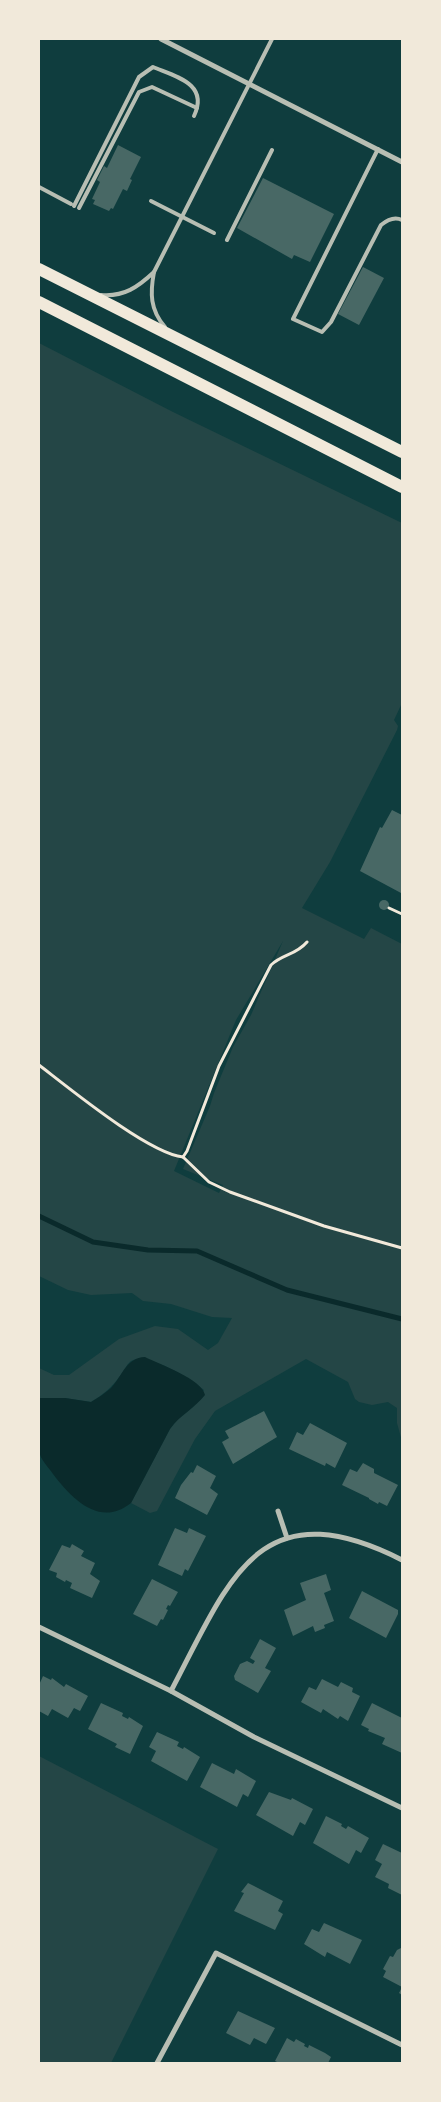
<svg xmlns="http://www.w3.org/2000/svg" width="441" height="2102" viewBox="0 0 441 2102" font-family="Roboto,sans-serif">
<rect width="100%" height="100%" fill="#0f3d3e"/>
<!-- green -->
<g fill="#244646" fill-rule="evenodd">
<path d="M39,343l134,69 229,111v180l-8,17 4,6 -1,4 -67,132 -28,46 62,31 7,-11 31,16v497l-5,-18v-15l-9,-6 -16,3 -13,-3 -4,-3 -7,-17 -42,-23 -91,52 -20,28 -38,72 -7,2 -19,-10 39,-74 7,-9 16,-13 11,-17c-12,-11 -58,-39 -73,-29 -5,4 -7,10 -11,15 -8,11 -17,19 -29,26l-26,-4h-26v-30l15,7h15l50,-36 36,-13 23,3 30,21 10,-7 14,-25 -20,-1 -41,-13 -28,-3 -11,-8 -41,2 -23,-5 -29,-14zM283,941l-32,74 -18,32 -19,46 -4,13 -27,63 40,16 -4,8 -45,-22 62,-151z"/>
<polygon points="39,1756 218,1849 111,2063 39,2063"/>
</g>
<!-- water -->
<path fill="#0a2a2b" d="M145,1357c14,7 57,22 60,38 -10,13 -25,20 -35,34l-39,74c-31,25 -59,-4 -78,-29 -4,-6 -13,-15 -14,-23 -3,-13 0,-39 0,-53h26l26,4c7,-4 14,-9 20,-14 12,-13 15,-30 34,-31z"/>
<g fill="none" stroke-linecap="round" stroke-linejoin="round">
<!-- stream -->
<polyline stroke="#0a2a2b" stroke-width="5" points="39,1216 93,1242 148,1250 197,1251 287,1290 402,1319"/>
</g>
<!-- building -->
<g fill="#486865">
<polygon points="118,145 141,157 130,179 132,180 127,191 123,189 113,209 111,208 109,211 93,204 95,200 92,199 100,182 97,180 104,166 107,168"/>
<polygon points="263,178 334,214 310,262 294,255 292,259 237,228"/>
<polygon points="363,267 384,278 359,325 338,314"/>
<polygon points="392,810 402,815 401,893 360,871 380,827 382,828"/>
<circle cx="384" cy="905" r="5"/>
<polygon points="264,1411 277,1437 233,1464 222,1442 229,1438 225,1431"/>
<polygon points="310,1423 347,1443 335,1468 326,1463 325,1466 289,1449 297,1432 303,1435"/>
<polygon points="363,1463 374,1469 374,1473 398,1485 387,1506 379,1502 378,1504 369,1499 369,1498 342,1485 350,1469 357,1472"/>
<polygon points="197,1465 216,1476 210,1488 218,1494 207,1515 175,1498 181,1485 191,1472 193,1473"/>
<polygon points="175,1528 187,1533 189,1528 206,1536 188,1571 185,1569 182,1576 158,1565"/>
<polygon points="72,1544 84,1551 81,1556 95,1563 90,1574 100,1581 92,1598 70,1588 72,1583 66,1580 65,1582 56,1577 57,1573 49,1570 62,1545 70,1548"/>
<polygon points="326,1574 331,1590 324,1593 334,1621 324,1625 325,1628 315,1632 313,1626 293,1636 284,1610 306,1600 300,1583"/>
<polygon points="152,1579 178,1592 170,1606 168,1605 166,1609 168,1610 163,1620 161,1619 157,1626 133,1614"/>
<polygon points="362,1591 398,1610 398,1614 386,1638 349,1618"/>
<polygon points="260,1639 276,1648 265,1668 271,1671 258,1693 235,1680 234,1676 240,1664 247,1661 253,1664 255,1661 250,1658"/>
<polygon points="43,1676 51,1680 52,1678 64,1687 66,1684 88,1696 80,1711 74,1708 68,1718 52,1709 48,1716 39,1711 39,1685"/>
<polygon points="322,1679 338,1687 341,1682 353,1688 352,1692 360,1696 348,1721 340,1716 338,1719 323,1709 321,1713 301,1702 309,1687 316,1690"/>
<polygon points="101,1703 123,1713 122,1716 128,1719 129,1717 143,1726 130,1754 115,1747 117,1744 88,1729"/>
<polygon points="372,1703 402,1718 402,1753 382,1744 385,1738 368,1731 369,1729 361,1725"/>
<polygon points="157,1732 179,1742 177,1746 183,1749 184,1747 200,1757 187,1781 151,1761 156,1751 149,1747"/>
<polygon points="212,1763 234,1774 236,1769 256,1781 248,1797 243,1794 237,1807 200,1787"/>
<polygon points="269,1792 291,1800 292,1798 313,1809 305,1825 300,1822 293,1836 256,1815"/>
<polygon points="326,1816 342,1824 341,1826 346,1829 348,1826 369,1838 361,1853 356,1850 349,1864 313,1843"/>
<polygon points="383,1844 402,1853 402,1895 388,1888 389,1884 375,1877 382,1864 375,1860"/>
<polygon points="248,1883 283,1901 278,1911 283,1914 275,1930 234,1911 244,1893 241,1892"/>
<polygon points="324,1923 362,1940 350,1964 327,1952 325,1957 304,1944 312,1929 319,1932"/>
<polygon points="401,1948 402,1948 402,1995 399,1993 402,1987 383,1977 386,1971 383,1969 390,1956 393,1957 397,1950"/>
<polygon points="238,2011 275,2028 266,2044 254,2038 250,2045 226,2033"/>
<polygon points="287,2038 294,2042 296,2039 305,2044 304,2046 308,2048 309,2045 325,2053 331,2057 328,2063 279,2063 275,2061"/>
</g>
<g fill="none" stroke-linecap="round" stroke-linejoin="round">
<!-- path -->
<g stroke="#f1e9da" stroke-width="3">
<polyline points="389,908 402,914"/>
<path d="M39,1065c30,23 109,88 144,92l4,-6 32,-85 52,-101c12,-11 25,-10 36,-23"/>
<polyline points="183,1157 209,1182 230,1192 324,1226 402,1248"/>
</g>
<!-- service -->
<g stroke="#b8beb3" stroke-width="4">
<path d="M378,149l-85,170 29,13 9,-10 50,-97c6,-5 13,-9 21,-5"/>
<polyline points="39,187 71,204"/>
<polyline points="151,201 214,233"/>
<path d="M74,206l65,-129 14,-10c24,10 56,17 41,49"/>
<polyline points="79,208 139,92 152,87 197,108"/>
<polyline points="227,240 272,150"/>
<polyline points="154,272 272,39"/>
<path d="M101,295c23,2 37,-8 53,-23 -4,21 -4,38 11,55"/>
</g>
<!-- minor -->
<g stroke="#b8beb3" stroke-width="5">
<polyline points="161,39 402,162"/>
<polyline points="278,1511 287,1538"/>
<polyline points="39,1627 171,1691 254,1737 402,1808"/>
<path d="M171,1691c58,-110 87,-204 231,-131"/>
<polyline points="157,2063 216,1953 402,2045"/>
</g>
<!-- primary -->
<g stroke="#f1e9da" stroke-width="12">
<polyline points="39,269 402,452"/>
<polyline points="39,302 402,487"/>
</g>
</g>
<!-- border -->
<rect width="441" height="2102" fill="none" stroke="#f1e9da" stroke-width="80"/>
</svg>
